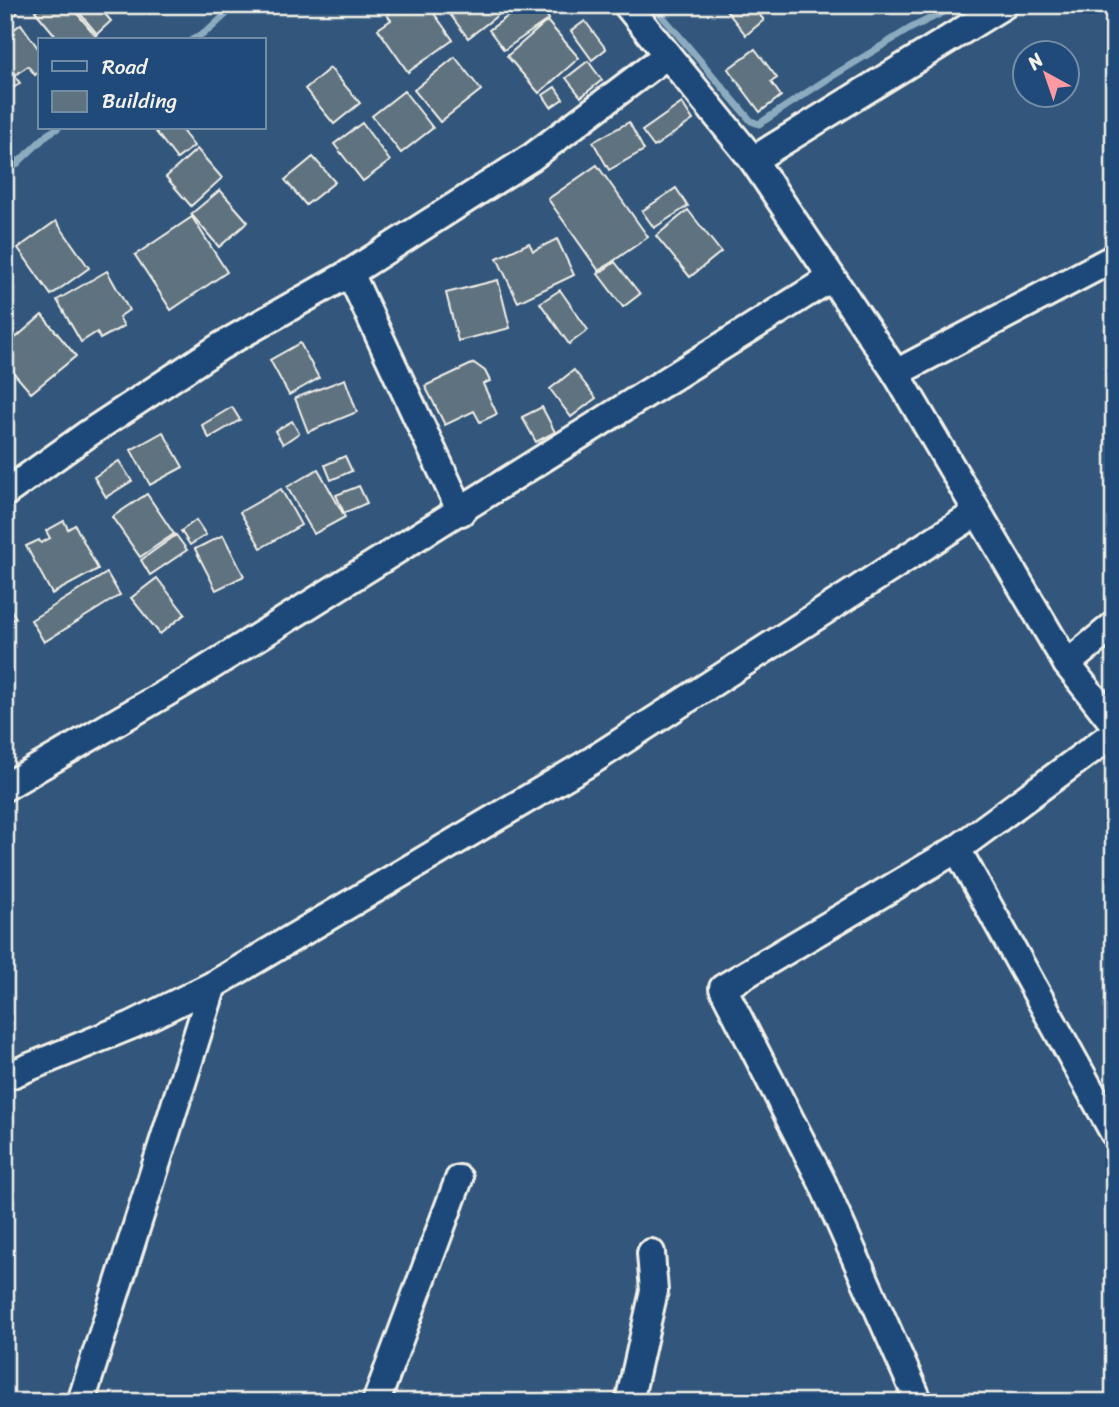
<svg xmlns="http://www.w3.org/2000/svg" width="1119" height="1407" viewBox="0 0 1119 1407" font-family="Sriracha,sans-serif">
<rect width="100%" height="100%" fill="#32567c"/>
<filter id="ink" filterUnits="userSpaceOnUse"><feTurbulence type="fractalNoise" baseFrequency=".0143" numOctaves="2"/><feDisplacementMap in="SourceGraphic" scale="14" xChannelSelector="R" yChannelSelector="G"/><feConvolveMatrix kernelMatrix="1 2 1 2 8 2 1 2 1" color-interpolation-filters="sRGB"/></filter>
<g filter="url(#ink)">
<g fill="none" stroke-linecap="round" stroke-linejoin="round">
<!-- stream -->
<g stroke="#8cabbf" stroke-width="7">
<polyline points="653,5 751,121 759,124 826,80 911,28 958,5"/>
<polyline points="192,40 210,29 236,5"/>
<polyline points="5,149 18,163"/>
<polyline points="5,175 48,134 58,128"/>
</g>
</g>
<!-- building -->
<g fill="#5f7280" stroke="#f4f1e8" stroke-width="2">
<polygon points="5,5 10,5 17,13 5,23"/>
<polygon points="42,5 70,5 96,36 91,40 59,40 35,11"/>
<polygon points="73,5 101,5 99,7 111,21 97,34"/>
<polygon points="423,5 428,5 453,40 408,72 378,29 391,20 387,15 399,6 404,12 411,6 415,11"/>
<polygon points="443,5 511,5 468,38"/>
<polygon points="523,5 539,5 549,19 504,50 489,30"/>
<polygon points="722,5 751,5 764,20 746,35"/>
<polygon points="547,21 579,58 539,93 507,56"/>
<polygon points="585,21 606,49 592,60 571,31"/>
<polygon points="21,24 40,51 40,71 35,75 28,66 15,75 5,61 5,36"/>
<polygon points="755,49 777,78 771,82 781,96 760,112 728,69"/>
<polygon points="455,57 481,90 440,122 414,90"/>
<polygon points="588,61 602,80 581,97 566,78"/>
<polygon points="5,64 20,83 5,94"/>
<polygon points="330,68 360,103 334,124 305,89"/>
<polygon points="555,87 563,99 551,107 543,95"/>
<polygon points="404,91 433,128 401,153 372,116"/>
<polygon points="682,103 693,120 654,147 642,131"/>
<polygon points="629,122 644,150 609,170 593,142"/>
<polygon points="362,123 390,161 363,181 334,144"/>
<polygon points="161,128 180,128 194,146 177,159 156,132"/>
<polygon points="197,149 222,178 191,206 166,177"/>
<polygon points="313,157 335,182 306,205 285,180"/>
<polygon points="597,165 648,237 599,271 548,199"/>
<polygon points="676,188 688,206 654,228 642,211"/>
<polygon points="220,190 248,222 219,247 191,214"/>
<polygon points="688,210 721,252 690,277 656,236"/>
<polygon points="192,217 227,272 171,310 135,255"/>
<polygon points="56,221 89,268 51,295 18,248"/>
<polygon points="557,239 574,275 518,302 497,258 529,243 533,251"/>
<polygon points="615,262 640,294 623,307 598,274"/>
<polygon points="107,271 129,310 119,317 124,326 100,339 97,332 81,342 57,300"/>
<polygon points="498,280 510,328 458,341 446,293"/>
<polygon points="560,290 588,330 569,344 540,303"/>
<polygon points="42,315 76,356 31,393 5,363 5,347"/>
<polygon points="300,343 319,378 289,395 270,360"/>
<polygon points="474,363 485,371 490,381 483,384 497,414 480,422 474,411 445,425 425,386"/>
<polygon points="574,370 596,398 571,417 550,389"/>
<polygon points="345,379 357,412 308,432 295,398"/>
<polygon points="232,407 240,420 209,438 202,425"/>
<polygon points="542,407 555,432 536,442 522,417"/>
<polygon points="292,421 299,433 283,444 275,431"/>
<polygon points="163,432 183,467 150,485 131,450"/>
<polygon points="345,456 352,471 331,480 325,465"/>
<polygon points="119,461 132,481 106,497 94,477"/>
<polygon points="318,469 345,517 314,534 287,487"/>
<polygon points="359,486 367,503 344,513 336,495"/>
<polygon points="281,489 301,525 261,548 240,512"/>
<polygon points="147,494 174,534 140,557 112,517"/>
<polygon points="196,520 206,535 190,545 181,531"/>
<polygon points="64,521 68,529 75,525 98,569 52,594 26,546 39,540 41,543 50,538 46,531"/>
<polygon points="176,535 187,550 150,575 141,560"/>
<polygon points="223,535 244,576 216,590 195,549"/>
<polygon points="107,573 120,595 44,642 31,620"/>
<polygon points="157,578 185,614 160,634 131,598"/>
<polygon points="5,601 16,618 5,624"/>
</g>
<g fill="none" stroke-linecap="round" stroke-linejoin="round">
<defs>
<g id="street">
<polyline points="627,5 753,160 896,373 1067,664 1114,724"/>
<polyline points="753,160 1004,5"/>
<polyline points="350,273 461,512"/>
<polyline points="896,373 1114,258"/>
<polyline points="5,493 89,433 221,346 350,273 532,157 667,55"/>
<polyline points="1067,664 1114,625"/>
<polyline points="5,787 197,675 831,278"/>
<polyline points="957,849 1114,1133"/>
<polyline points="5,1077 132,1025 213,985 593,760 976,513"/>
<polyline points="81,1402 213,985"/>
<polyline points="376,1402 459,1179"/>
<polyline points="629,1402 654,1291 651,1253"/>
<polyline points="919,1402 822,1182 723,988 957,849 1114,733"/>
</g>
</defs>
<!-- street casing -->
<use href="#street" stroke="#f4f1e8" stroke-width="32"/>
<!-- street -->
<use href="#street" stroke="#1f4a7a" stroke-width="26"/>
</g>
</g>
<!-- margin -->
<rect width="1119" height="1407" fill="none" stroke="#1f4a7a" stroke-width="28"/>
<rect x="14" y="14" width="1091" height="1379" fill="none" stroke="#f4f1e8" stroke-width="2.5" filter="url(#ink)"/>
<!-- legend -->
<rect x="38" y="38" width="228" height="91" fill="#1f4a7a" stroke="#748da6" stroke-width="2"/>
<rect x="52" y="61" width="35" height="10" fill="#1f4a7a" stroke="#748da6" stroke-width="2"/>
<text x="102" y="74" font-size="21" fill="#f4f1e8">Road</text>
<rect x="52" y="91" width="35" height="21" fill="#5f7280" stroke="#748da6" stroke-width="2"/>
<text x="102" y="108" font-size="21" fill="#f4f1e8">Building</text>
<!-- north arrow -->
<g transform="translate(1046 74) rotate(320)"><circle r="33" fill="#1f4a7a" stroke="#748da6" stroke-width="2"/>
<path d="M0-5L12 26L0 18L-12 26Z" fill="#ff9aa2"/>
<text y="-10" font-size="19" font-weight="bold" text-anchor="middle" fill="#f4f1e8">N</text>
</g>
</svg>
